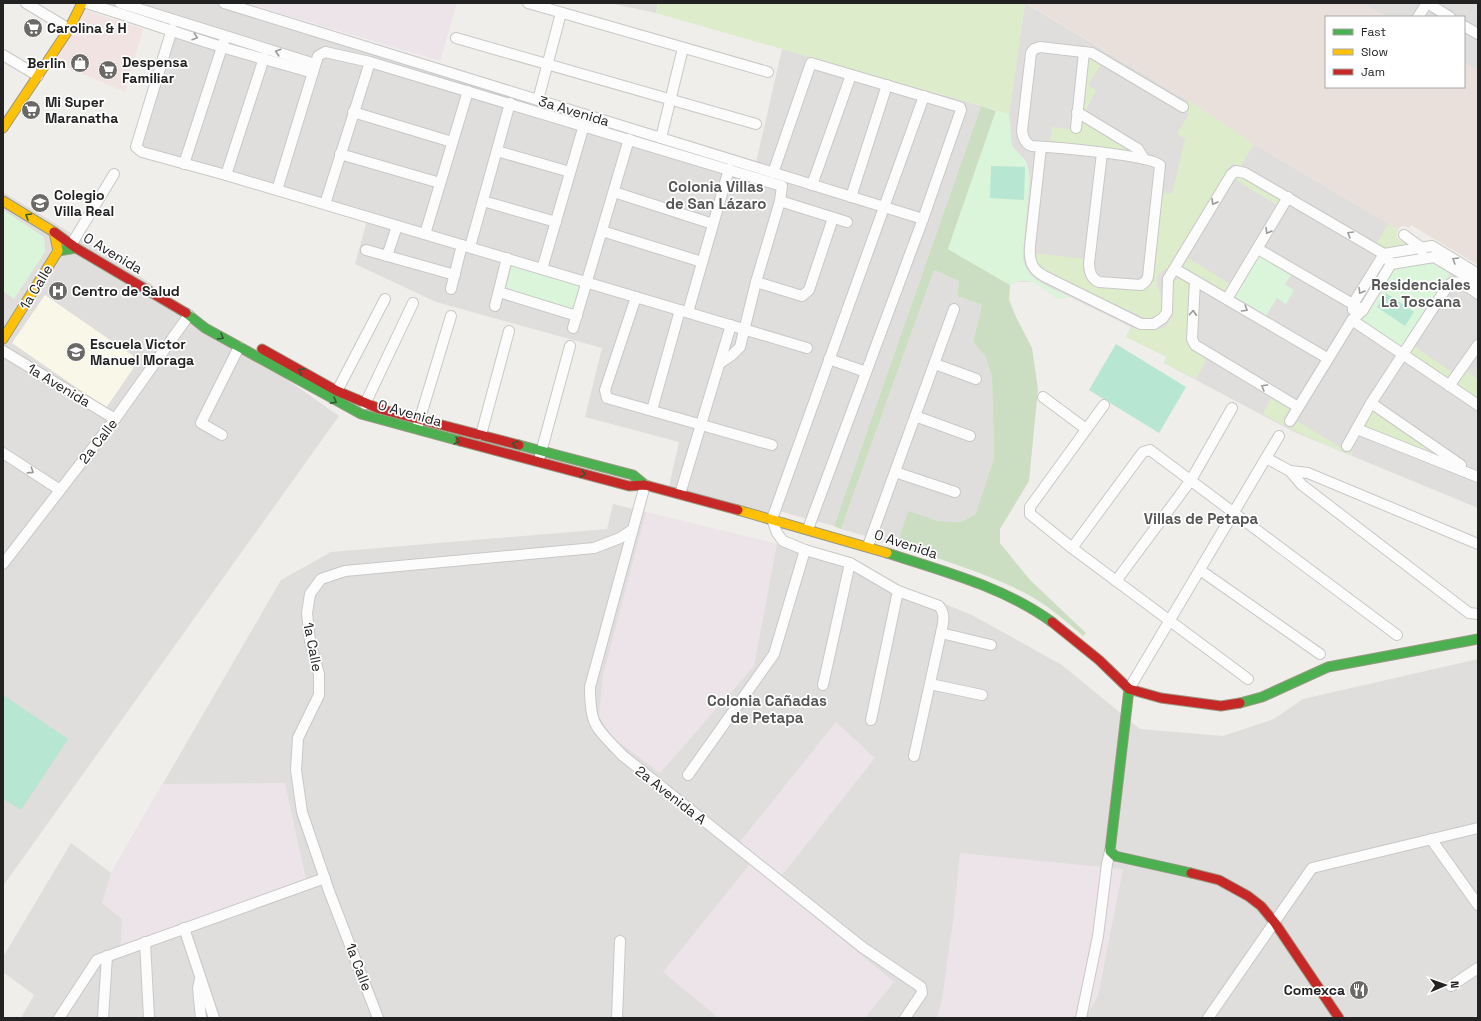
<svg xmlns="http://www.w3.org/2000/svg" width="1481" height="1021" viewBox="0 0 1481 1021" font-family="'Space Grotesk',sans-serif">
<rect width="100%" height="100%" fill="#f0eeeb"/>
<!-- residential -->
<g fill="#dfdedc">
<polygon points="88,3 222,3 755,167 782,49 981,106 834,526 775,510 772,519 668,491 679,442 585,417 602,348 436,302 355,264 368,217 132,147 168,28"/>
<polygon points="609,3 658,3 656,13"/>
<polygon points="1025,3 1194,104 1257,146 1398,229 1396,237 1400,241 1405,242 1410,266 1436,261 1478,287 1478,508 1294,432 1164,363 1167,357 1126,337 1131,327 1070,297 1058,299 1035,282 1017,282 1010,285 996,111 1009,114"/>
<polygon points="1362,3 1478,3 1478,71 1464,63 1464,17 1386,17"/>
<polygon points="3,192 127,267 339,416 3,886"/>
<polygon points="934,270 959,281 957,296 982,305 973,342 985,356 992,377 994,458 975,515 960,522 938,521 908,512 897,545 841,529"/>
<polygon points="613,504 833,558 972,615 1062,665 1140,729 1223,736 1274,719 1303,699 1478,659 1478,1018 21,1018 34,995 3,972 3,957 71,843 111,873 281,580 331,552 607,529"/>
</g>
<!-- commercial -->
<polygon fill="#f1e3e1" points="82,9 143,29 125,92 55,62"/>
<!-- industrial -->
<g fill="#ede4e9">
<polygon points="246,3 457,3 440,61"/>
<polygon points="646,512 777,544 754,666 660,773 612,737 599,716 603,675"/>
<polygon points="836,722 875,758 775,884 894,982 865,1018 719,1018 663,972 750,864 756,869 734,849"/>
<polygon points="285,783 307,884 120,955 122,919 102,903 111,873 162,784"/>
<polygon points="960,853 1123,869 1098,996 1085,1018 937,1018 942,999 953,921"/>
</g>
<!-- education -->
<polygon fill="#f8f7e8" points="45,295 139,360 106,408 12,343"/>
<!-- military -->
<polygon fill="#eae0db" points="1026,3 1362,3 1386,17 1326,17 1326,87 1464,87 1464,63 1478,71 1478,265 1411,225 1409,228 1402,226 1398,229 1257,146 1194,104"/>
<!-- grass -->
<g fill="#ddeccb">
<polygon points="659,3 1025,3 1009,114 656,13"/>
<polygon points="1088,59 1092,59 1101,64 1088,85 1096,90 1085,112 1082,110"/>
<path d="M1187,99l67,45 -13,22 -6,-2 -5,2 -60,100c-3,3 -11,6 -12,11 -4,13 11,24 1,38l-12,4 -102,-48 -9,-9 -2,-9 50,6 1,10 16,17 34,4 7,-2 20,-96 10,2 13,-55 -8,-5 12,-20 -2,-1 2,-6z"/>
<polygon points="1082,121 1084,121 1133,151 1050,142 1052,127 1079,130"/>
<polygon points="1239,175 1280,200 1277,205 1236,180"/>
<polygon points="1388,224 1398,229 1396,237 1400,241 1405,242 1406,246 1382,250 1375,246"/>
<polygon points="1188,258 1230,284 1225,292 1183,267"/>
<path d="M1180,277l8,5 2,3 -2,57 18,18 -10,19 -32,-16 3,-6 -41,-20 5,-9c50,7 38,-9 42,-46z"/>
<polygon points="1413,345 1453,373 1448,381 1408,353"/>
<polygon points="1465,370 1478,379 1478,401 1455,385"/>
<polygon points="1272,397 1292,408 1284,418 1285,426 1263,414"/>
<polygon points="1371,403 1476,476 1357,429"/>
<polygon points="1297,421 1340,447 1344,453 1351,452 1355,446 1351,456 1288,428 1294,427"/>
</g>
<!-- forest -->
<path fill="#cbdec1" d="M981,106l15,5 -48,138 62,36 -1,15 7,17 16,31 6,41 -9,92 -29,48v14l30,37 56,53 -3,3c-18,-16 -38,-33 -60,-44 -40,-20 -84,-33 -126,-47l11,-34 30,10 22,1 15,-7 19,-57 -2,-81 -7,-21 -12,-14 9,-37 -25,-9 2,-15 -25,-11 -93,259 -7,-3z"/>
<!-- park -->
<g fill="#daf5da">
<path d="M996,111l13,3 3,32 14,15 4,16 -7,76c-1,27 28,34 47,44l-12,2c-16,-12 -28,-25 -48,-14l-62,-36z"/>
<polygon points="3,210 44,237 45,252 14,299 3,291"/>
<polygon points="1258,254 1292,274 1285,284 1294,290 1286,304 1277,298 1266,316 1233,295"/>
<polygon points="1436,261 1452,271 1401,348 1363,322 1362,317 1392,269"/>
<polygon points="512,265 581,286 574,311 505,290"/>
</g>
<!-- pitch -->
<g fill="#b7e6d2">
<polygon points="991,166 1025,167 1024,200 990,198"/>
<polygon points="1386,293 1414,312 1405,326 1377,307"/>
<polygon points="1116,344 1186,387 1159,433 1089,390"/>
<polygon points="3,695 68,739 21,810 3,799"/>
</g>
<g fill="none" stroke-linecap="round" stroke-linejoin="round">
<defs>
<g id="street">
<polyline points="26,3 69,29"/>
<path d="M86,3c46,14 91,30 136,44 30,9 61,17 91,26"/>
<polyline points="120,3 315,64"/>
<polyline points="224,3 923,219"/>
<polyline points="528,3 768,72"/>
<polyline points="1427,3 1450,17"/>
<polyline points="1418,17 1427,3"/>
<polyline points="1464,26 1478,34"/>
<polyline points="172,29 136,147 142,152 226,175 807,348"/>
<polyline points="456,38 756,124"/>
<polyline points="3,55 38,76"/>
<polyline points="538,100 561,13"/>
<polyline points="353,112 452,142"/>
<polyline points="1077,112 1138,149 1144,159"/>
<polyline points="1076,128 1084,52"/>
<polyline points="661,138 683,48"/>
<path d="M1041,147l-11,99c-1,14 1,23 14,30l97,48h13l9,-6 4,-6 1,-33 63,-104 5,-4 9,2 139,81 7,10"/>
<polyline points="497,151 570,172"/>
<path d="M1102,153l-13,110c0,8 2,16 10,19l42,3 5,-4 2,-4 12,-112c-10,-10 -108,-18 -128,-19 -7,-2 -9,-8 -10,-15l9,-78 3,-4 6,-2 52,6 91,54"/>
<polyline points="340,154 440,183"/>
<polyline points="184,164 224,41"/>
<polyline points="773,173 811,63 960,107 961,110 923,219 808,529"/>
<polyline points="226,175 264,58"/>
<polyline points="812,185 851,75"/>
<polyline points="277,190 318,56 325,52 370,62 782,186 780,201 756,282 740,347 732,355 720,363"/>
<polyline points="614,192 713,224"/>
<polyline points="851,197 887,85"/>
<polyline points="483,201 556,222"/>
<polyline points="780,201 847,222"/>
<polyline points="325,204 370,62"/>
<polyline points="602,231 702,262"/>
<polyline points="425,234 468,91"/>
<polyline points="1404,235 1422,248 1422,251"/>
<polyline points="71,245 114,174"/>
<polyline points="470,247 510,103"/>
<polyline points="1258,249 1363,310"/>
<polyline points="366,250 455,275"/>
<polyline points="1384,254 1432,246 1478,274"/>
<polyline points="387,256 397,226"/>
<polyline points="1391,264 1434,257 1478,283"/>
<polyline points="542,269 584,125"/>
<polyline points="1175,269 1327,358"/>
<polyline points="1195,281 1192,339 1195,345 1298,407"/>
<polyline points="756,282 802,296 809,290 833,218"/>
<polyline points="451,289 462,245"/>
<polyline points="499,292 577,316"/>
<polyline points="636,297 605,390 607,398 772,445"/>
<polyline points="1227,299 1288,197"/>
<polyline points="495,306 507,258"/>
<polyline points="1353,310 1353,304 1384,254"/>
<polyline points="688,312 729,169"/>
<polyline points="1352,320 1478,405"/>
<polyline points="573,328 629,139"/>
<polyline points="3,351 115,419"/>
<polyline points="829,359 866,372"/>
<polyline points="935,364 976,379"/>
<polyline points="1449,386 1478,345"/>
<polyline points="337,391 385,299"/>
<polyline points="1043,397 1086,429"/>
<polyline points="1371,403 1461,465"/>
<polyline points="365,404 413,303"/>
<polyline points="1104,405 1030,507 1030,514 1072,548 1248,679"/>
<polyline points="652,410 680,310"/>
<polyline points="915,416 970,436"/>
<polyline points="1290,421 1352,320 1363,310 1391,264"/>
<polyline points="418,425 451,316"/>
<polyline points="1357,429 1478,477"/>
<polyline points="222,435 201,423 239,347"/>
<polyline points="481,435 509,331"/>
<path d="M1347,446l24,-43 76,-116c10,-11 21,0 31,7"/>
<polyline points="3,453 60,490"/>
<polyline points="540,456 570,346"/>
<polyline points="1266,458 1290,471 1302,485 1469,613 1478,614"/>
<polyline points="1290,471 1308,473 1478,544"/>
<polyline points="895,472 955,492"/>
<path d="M645,485l-55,202c0,40 6,40 32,68l240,192 59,40 1,6 -17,25"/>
<polyline points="680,494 731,325"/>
<polyline points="868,546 954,309"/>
<polyline points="1072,548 1143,452 1150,450 1397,635"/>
<polyline points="3,564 115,419 189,315"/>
<polyline points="1200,570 1320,654"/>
<polyline points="1116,581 1191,480 1232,408"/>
<polyline points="941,633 991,645"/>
<polyline points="930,684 982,695"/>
<polyline points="823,685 850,563"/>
<polyline points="1129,689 1279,436"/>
<polyline points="871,720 898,591"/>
<path d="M914,756l27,-123c2,-9 5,-19 -2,-27l-41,-15 -48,-28 -45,-13 -22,-9 -6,-8 -5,-14 152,-423"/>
<polyline points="688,775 774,654 805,550"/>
<polyline points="1431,839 1478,905"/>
<polyline points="184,928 214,1018"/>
<polyline points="145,942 149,1018"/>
<polyline points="200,979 198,988 201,1018"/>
<polyline points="1451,986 1478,968"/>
<polyline points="59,1018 97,960 325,878"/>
<polyline points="103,1018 107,956"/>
<polyline points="378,1018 329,891 302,812 296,770 298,738 319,695 319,674 310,641 307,613 310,594 321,579 345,571 594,548 620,538 632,530"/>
<polyline points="617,1018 620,941"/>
<polyline points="1081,1018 1098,936 1107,864 1110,851"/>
<polyline points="1208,1018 1312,868 1478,828"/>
</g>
<g id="fast">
<polyline points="58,251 76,248"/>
<polyline points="186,313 205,328 361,414 460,441"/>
<polyline points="519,445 633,475 645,485"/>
<path d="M887,553c56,18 117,34 165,69"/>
<polyline points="1129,689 1110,851 1115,856 1191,873"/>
<polyline points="1240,703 1262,697 1328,667 1478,639"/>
</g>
<g id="slow">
<polyline points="3,128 69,29 82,3"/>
<polyline points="3,201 54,232 58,251 3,339"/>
<polyline points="738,510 887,553"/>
</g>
<g id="jam">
<polyline points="54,232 76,248 186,313"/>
<polyline points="262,349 337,391 380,409 519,445"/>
<polyline points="460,441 629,486 645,485 738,510"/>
<polyline points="1052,622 1099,660 1129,689 1161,698 1221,706 1240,703"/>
<polyline points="1191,873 1219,880 1248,896 1261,906 1275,923 1339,1018"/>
</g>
</defs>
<!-- street casing -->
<use href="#street" stroke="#c9c8c7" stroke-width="12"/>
<!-- fast casing -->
<use href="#fast" stroke="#999a82" stroke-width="11"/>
<!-- slow casing -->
<use href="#slow" stroke="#999a82" stroke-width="11"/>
<!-- jam casing -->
<use href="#jam" stroke="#999a82" stroke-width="11"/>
<!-- street -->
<use href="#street" stroke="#fdfcfc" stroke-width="10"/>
<!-- fast -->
<use href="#fast" stroke="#4caf50" stroke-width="9"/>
<!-- slow -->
<use href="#slow" stroke="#ffc107" stroke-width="9"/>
<!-- jam -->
<use href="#jam" stroke="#c62828" stroke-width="9"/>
</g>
<!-- one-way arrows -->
<defs><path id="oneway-chevron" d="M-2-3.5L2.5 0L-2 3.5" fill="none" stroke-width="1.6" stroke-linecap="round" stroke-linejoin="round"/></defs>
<g stroke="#9a9a9a">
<use href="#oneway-chevron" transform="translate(195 37) rotate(19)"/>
<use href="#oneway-chevron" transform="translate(278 52) rotate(-163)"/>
<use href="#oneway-chevron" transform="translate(1214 202) rotate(121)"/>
<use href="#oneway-chevron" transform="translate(1268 231) rotate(120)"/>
<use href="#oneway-chevron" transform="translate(1350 234) rotate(-149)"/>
<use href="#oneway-chevron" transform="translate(1455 260) rotate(-149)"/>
<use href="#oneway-chevron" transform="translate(1361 291) rotate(121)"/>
<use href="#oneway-chevron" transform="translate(1245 309) rotate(31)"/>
<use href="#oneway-chevron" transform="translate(1193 313) rotate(-86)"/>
<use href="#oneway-chevron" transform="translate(1264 387) rotate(-149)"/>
<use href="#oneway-chevron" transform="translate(31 471) rotate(33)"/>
</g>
<g stroke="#335a34">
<use href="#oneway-chevron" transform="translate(28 216) rotate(-150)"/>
<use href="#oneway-chevron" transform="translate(221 337) rotate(30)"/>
<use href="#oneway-chevron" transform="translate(301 371) rotate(-151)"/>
<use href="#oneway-chevron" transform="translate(334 401) rotate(29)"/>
<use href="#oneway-chevron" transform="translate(457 441) rotate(15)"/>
<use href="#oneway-chevron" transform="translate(515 444) rotate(-165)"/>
<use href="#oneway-chevron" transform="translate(583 474) rotate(14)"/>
</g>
<!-- icons -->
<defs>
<symbol id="supermarket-disc" viewBox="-11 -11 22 22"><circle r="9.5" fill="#6a6968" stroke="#fff"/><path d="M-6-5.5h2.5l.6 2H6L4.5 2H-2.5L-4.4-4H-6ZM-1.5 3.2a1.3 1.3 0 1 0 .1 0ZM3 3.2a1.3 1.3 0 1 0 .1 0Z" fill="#fff"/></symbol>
<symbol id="shop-disc" viewBox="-11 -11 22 22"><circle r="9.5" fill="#6a6968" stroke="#fff"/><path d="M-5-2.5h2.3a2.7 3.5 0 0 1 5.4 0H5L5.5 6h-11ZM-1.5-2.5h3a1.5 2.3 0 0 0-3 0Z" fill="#fff"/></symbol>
<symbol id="school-disc" viewBox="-11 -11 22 22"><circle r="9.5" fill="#6a6968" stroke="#fff"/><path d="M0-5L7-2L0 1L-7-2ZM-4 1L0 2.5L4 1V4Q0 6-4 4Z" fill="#fff"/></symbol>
<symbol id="hospital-disc" viewBox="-11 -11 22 22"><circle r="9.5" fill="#6a6968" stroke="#fff"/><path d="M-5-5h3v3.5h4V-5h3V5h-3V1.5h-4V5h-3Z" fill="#fff"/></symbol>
<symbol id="restaurant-disc" viewBox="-11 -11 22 22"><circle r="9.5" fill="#6a6968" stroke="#fff"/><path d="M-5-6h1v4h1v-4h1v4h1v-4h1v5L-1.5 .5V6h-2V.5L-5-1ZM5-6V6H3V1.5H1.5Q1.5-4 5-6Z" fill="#fff"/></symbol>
</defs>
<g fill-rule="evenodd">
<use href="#supermarket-disc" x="22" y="17" width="22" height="22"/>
<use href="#shop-disc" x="69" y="52" width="22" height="22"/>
<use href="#supermarket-disc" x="97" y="59" width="22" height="22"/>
<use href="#supermarket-disc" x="20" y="99" width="22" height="22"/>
<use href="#school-disc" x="29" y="192" width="22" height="22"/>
<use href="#hospital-disc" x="47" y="280" width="22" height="22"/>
<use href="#school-disc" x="65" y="341" width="22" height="22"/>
<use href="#restaurant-disc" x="1348" y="979" width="22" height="22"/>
</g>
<g text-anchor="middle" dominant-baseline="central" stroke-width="3.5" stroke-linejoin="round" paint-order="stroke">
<!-- poi labels -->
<g font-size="14" font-weight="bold" fill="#222" stroke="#fff" text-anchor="start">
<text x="47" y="28">Carolina &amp; H</text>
<text x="122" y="62">Despensa<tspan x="122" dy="16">Familiar</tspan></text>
<text x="66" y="63" text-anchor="end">Berlin</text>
<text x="45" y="102">Mi Super<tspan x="45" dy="16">Maranatha</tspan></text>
<text x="54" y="195">Colegio<tspan x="54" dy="16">Villa Real</tspan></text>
<text x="72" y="291">Centro de Salud</text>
<text x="90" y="344">Escuela Victor<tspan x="90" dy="16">Manuel Moraga</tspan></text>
<text x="1345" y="990" text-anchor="end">Comexca</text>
</g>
<!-- street labels -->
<g font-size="14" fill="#222" stroke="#fff">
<text transform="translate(574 111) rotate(17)">3a Avenida</text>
<text transform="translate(113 253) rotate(31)">0 Avenida</text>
<text transform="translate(36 287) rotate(-59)">1a Calle</text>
<text transform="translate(59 385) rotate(31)">1a Avenida</text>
<text transform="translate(410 413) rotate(16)">0 Avenida</text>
<text transform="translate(98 441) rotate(-52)">2a Calle</text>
<text transform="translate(906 544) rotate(18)">0 Avenida</text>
<text transform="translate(313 647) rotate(79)">1a Calle</text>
<text transform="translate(671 795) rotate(38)">2a Avenida A</text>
<text transform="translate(359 967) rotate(69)">1a Calle</text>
</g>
<!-- neighbourhood labels -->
<g font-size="15" font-weight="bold" fill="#555" stroke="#fff">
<text x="716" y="186">Colonia Villas<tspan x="716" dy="17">de San Lázaro</tspan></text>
<text x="1421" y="284">Residenciales<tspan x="1421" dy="17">La Toscana</tspan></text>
<text x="1201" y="518">Villas de Petapa</text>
<text x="767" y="700">Colonia Cañadas<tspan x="767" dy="17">de Petapa</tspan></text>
</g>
</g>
<!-- border -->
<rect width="1481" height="1021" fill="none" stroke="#222222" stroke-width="8"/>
<!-- legend -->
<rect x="1325" y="16" width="140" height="72" fill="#ffffff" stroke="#a7a7a7"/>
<rect x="1333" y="29" width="20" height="6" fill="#4caf50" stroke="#a7a7a7"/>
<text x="1361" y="36" font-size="12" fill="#222222">Fast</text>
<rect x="1333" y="49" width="20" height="6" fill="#ffc107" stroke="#a7a7a7"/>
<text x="1361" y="56" font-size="12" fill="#222222">Slow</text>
<rect x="1333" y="69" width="20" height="6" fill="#c62828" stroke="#a7a7a7"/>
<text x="1361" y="76" font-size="12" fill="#222222">Jam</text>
<!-- north arrow -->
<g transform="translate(1445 985) rotate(88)" stroke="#ffffff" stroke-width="3" paint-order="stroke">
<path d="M0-3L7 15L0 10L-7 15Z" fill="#222222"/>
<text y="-6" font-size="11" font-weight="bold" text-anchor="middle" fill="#222222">N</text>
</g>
</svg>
